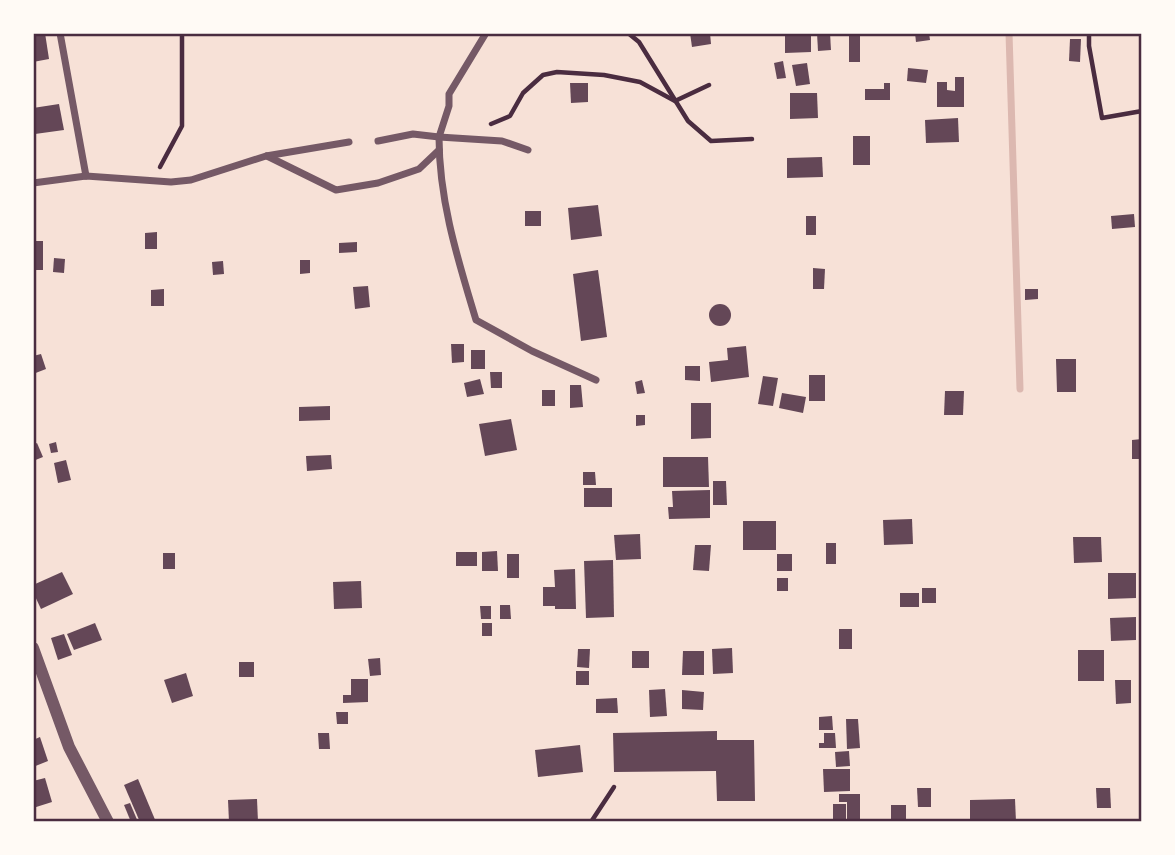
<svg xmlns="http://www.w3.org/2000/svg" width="1175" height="855" viewBox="0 0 1175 855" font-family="'Roboto Condensed',sans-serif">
<rect width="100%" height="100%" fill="#f7e1d7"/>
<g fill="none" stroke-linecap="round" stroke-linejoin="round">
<!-- stream -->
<polyline stroke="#dcb8b0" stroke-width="7" points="1009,33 1020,389"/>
</g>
<!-- building -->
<g fill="#644757">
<polygon points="45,33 49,59 33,62 33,35"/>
<polygon points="690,33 710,33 711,44 692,47"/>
<polygon points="785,33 811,33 811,52 785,53"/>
<polygon points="817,33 830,33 831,50 818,51"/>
<polygon points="915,33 929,33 930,40 916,42"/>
<rect x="849" y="36" width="11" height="26"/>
<polygon points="1070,39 1081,39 1080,62 1069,61"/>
<polygon points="783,61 786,78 777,79 774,63"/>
<polygon points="807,63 810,84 796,86 792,65"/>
<polygon points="908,68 928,70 926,83 907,81"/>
<polygon points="955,77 964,77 964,107 937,107 937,82 947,82 947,90 955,91"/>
<polygon points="570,83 588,83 588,102 571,103"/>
<polygon points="884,83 890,83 890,100 865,100 865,89 884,89"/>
<polygon points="790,93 817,93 818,118 790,119"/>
<polygon points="59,104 64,130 35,134 33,108"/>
<polygon points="958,118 959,142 926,143 925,120"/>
<rect x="853" y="136" width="17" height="29"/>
<polygon points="822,157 823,177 787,178 787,158"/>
<polygon points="598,205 602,236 571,240 568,208"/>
<rect x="525" y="211" width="16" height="15"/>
<polygon points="1134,214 1135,227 1112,229 1111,216"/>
<rect x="806" y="216" width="10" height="19"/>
<polygon points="157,232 157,249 145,249 145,233"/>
<rect x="33" y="241" width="10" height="29"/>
<polygon points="357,242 357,252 339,253 339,243"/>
<polygon points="54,258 65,259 64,273 53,272"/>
<polygon points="300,260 310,260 310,273 300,274"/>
<polygon points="223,261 224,274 213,275 212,262"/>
<polygon points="813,268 825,269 824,289 813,289"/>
<polygon points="598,270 607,337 581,341 573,274"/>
<polygon points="368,286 370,307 355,309 353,287"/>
<polygon points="164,289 164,306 151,306 151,290"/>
<polygon points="1025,289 1038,289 1038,299 1025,300"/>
<circle cx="720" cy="315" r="11"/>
<polygon points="451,344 464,344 464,362 452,363"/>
<polygon points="746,346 749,377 711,382 709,362 728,360 727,348"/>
<rect x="471" y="350" width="14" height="19"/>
<polygon points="41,354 46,369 33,374 33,356"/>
<polygon points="1056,359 1076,359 1076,392 1057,392"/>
<polygon points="685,366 700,366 700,381 685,380"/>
<polygon points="490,372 502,372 502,388 491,388"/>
<rect x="809" y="375" width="16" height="26"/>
<polygon points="763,376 778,378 773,406 758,404"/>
<polygon points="480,379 484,394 467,397 464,383"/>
<polygon points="642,380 645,393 637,394 635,382"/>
<polygon points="570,385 581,385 583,407 570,408"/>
<rect x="542" y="390" width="13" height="16"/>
<polygon points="945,391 964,391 963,415 944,415"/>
<polygon points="782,393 806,397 803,413 779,408"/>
<polygon points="691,403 711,403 711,438 691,439"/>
<polygon points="330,406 330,420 299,421 299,407"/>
<polygon points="636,415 645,415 645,425 636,426"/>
<polygon points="511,419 517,450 485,456 479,424"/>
<polygon points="1142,439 1142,459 1132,459 1132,440"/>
<polygon points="56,442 58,452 51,453 49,444"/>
<polygon points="37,443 43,457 33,461 33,445"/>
<polygon points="331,455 332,469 307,471 306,456"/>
<polygon points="663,457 708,457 709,487 663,487"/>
<polygon points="66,460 71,480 58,483 54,463"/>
<polygon points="583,472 595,472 596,485 583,485"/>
<polygon points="713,481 726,481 727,505 713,505"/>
<rect x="584" y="488" width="28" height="19"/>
<polygon points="710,490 710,518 669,519 668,507 673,507 672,491"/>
<polygon points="912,519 913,544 884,545 883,520"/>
<rect x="743" y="521" width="33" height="29"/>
<polygon points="640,534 641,559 616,560 614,535"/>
<polygon points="1073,537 1101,537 1102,562 1074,563"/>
<rect x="826" y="543" width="10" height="21"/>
<polygon points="695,545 711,545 709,571 693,570"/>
<polygon points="497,551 498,571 482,571 482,552"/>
<rect x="456" y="552" width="21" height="14"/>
<rect x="163" y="553" width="12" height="16"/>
<rect x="507" y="554" width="12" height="24"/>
<rect x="777" y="554" width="15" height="17"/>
<polygon points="613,560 614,617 586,618 584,561"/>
<polygon points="575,569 576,609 555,609 555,606 543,606 543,587 555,587 554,570"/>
<polygon points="62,572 73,594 41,609 33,592 33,585"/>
<polygon points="1108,573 1136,573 1136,598 1108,599"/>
<rect x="777" y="578" width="11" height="13"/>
<polygon points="361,581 362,608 334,609 333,582"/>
<rect x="922" y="588" width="14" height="15"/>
<rect x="900" y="593" width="19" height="14"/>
<polygon points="500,605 510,605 511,619 500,619"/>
<polygon points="480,606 491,606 491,619 481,619"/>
<polygon points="1136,617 1136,640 1111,641 1110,618"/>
<polygon points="95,623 102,640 74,650 67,634"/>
<rect x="482" y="623" width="10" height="13"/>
<rect x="839" y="629" width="13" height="20"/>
<polygon points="64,634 72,655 58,660 51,638"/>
<polygon points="732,648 733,673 713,674 712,649"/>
<polygon points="578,649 590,649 589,668 577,667"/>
<rect x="1078" y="650" width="26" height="31"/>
<rect x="632" y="651" width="17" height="17"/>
<polygon points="683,651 704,651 704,675 682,675"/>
<polygon points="380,658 381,675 370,676 368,659"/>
<rect x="239" y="662" width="15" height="15"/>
<rect x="576" y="671" width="13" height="14"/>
<polygon points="186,673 193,696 172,703 164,680"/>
<polygon points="351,679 368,679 368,702 343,703 343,695 351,695"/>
<polygon points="1115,680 1131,680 1131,703 1116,704"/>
<polygon points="665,689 667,716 650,717 649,690"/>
<polygon points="682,690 704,692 703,710 682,709"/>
<polygon points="617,698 618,713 596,713 596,699"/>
<polygon points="336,712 348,712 348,724 337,724"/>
<polygon points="832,716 833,730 819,730 819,717"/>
<polygon points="846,719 858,719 860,748 847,749"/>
<polygon points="717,731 717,740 754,740 755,801 717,801 716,771 614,772 613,733"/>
<polygon points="318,733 329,733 330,749 319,749"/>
<polygon points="824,733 835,733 836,748 819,748 819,743 824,743"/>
<polygon points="40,737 48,761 33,767 33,740"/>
<polygon points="580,745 583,772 538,777 535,750"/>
<polygon points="849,751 850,766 836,767 835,752"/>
<polygon points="823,769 850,769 850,791 824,792"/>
<polygon points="45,778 52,802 33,808 33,781"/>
<polygon points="138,779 156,822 140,822 124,785"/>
<polygon points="917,788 931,788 931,807 918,807"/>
<polygon points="1096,788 1110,788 1111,808 1097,808"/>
<polygon points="839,794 860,794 860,822 847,822 847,802 839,802"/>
<polygon points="257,799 258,822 229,822 228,800"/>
<polygon points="1015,799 1016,822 970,822 970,800"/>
<polygon points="130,803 138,822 131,822 124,805"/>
<rect x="833" y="804" width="13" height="16"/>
<rect x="891" y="805" width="15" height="17"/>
</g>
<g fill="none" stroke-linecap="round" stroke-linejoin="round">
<!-- path -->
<g stroke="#4a2c40" stroke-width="4.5">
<polyline points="628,33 639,42 688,121 711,141 752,139"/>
<polyline points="1089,33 1089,46 1102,118 1142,111"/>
<polyline points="491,124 510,116 523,93 543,75 557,72 604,75 640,82 675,101 709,85"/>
<polyline points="160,167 182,126 182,33"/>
<polyline points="591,822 614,787"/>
</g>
<!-- minor -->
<g stroke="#755966" stroke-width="7">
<polyline points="60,33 86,176"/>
<polyline points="378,141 413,134 439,137 449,106 449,94 486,33"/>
<path d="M528,150l-26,-9 -63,-4c0,64 19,123 37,183l56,31 64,29"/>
<polyline points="267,156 336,190 378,183 419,169 439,150"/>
<polyline points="33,183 86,176 171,182 191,180 266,156 349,142"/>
</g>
<!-- tertiary -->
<polyline stroke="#755966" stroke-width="12" points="33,648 69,747 108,822"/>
</g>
<!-- border -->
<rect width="1175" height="855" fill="none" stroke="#fffaf5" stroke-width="70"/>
<rect x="35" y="35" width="1105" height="785" fill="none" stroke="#4a2c40" stroke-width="2.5"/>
</svg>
